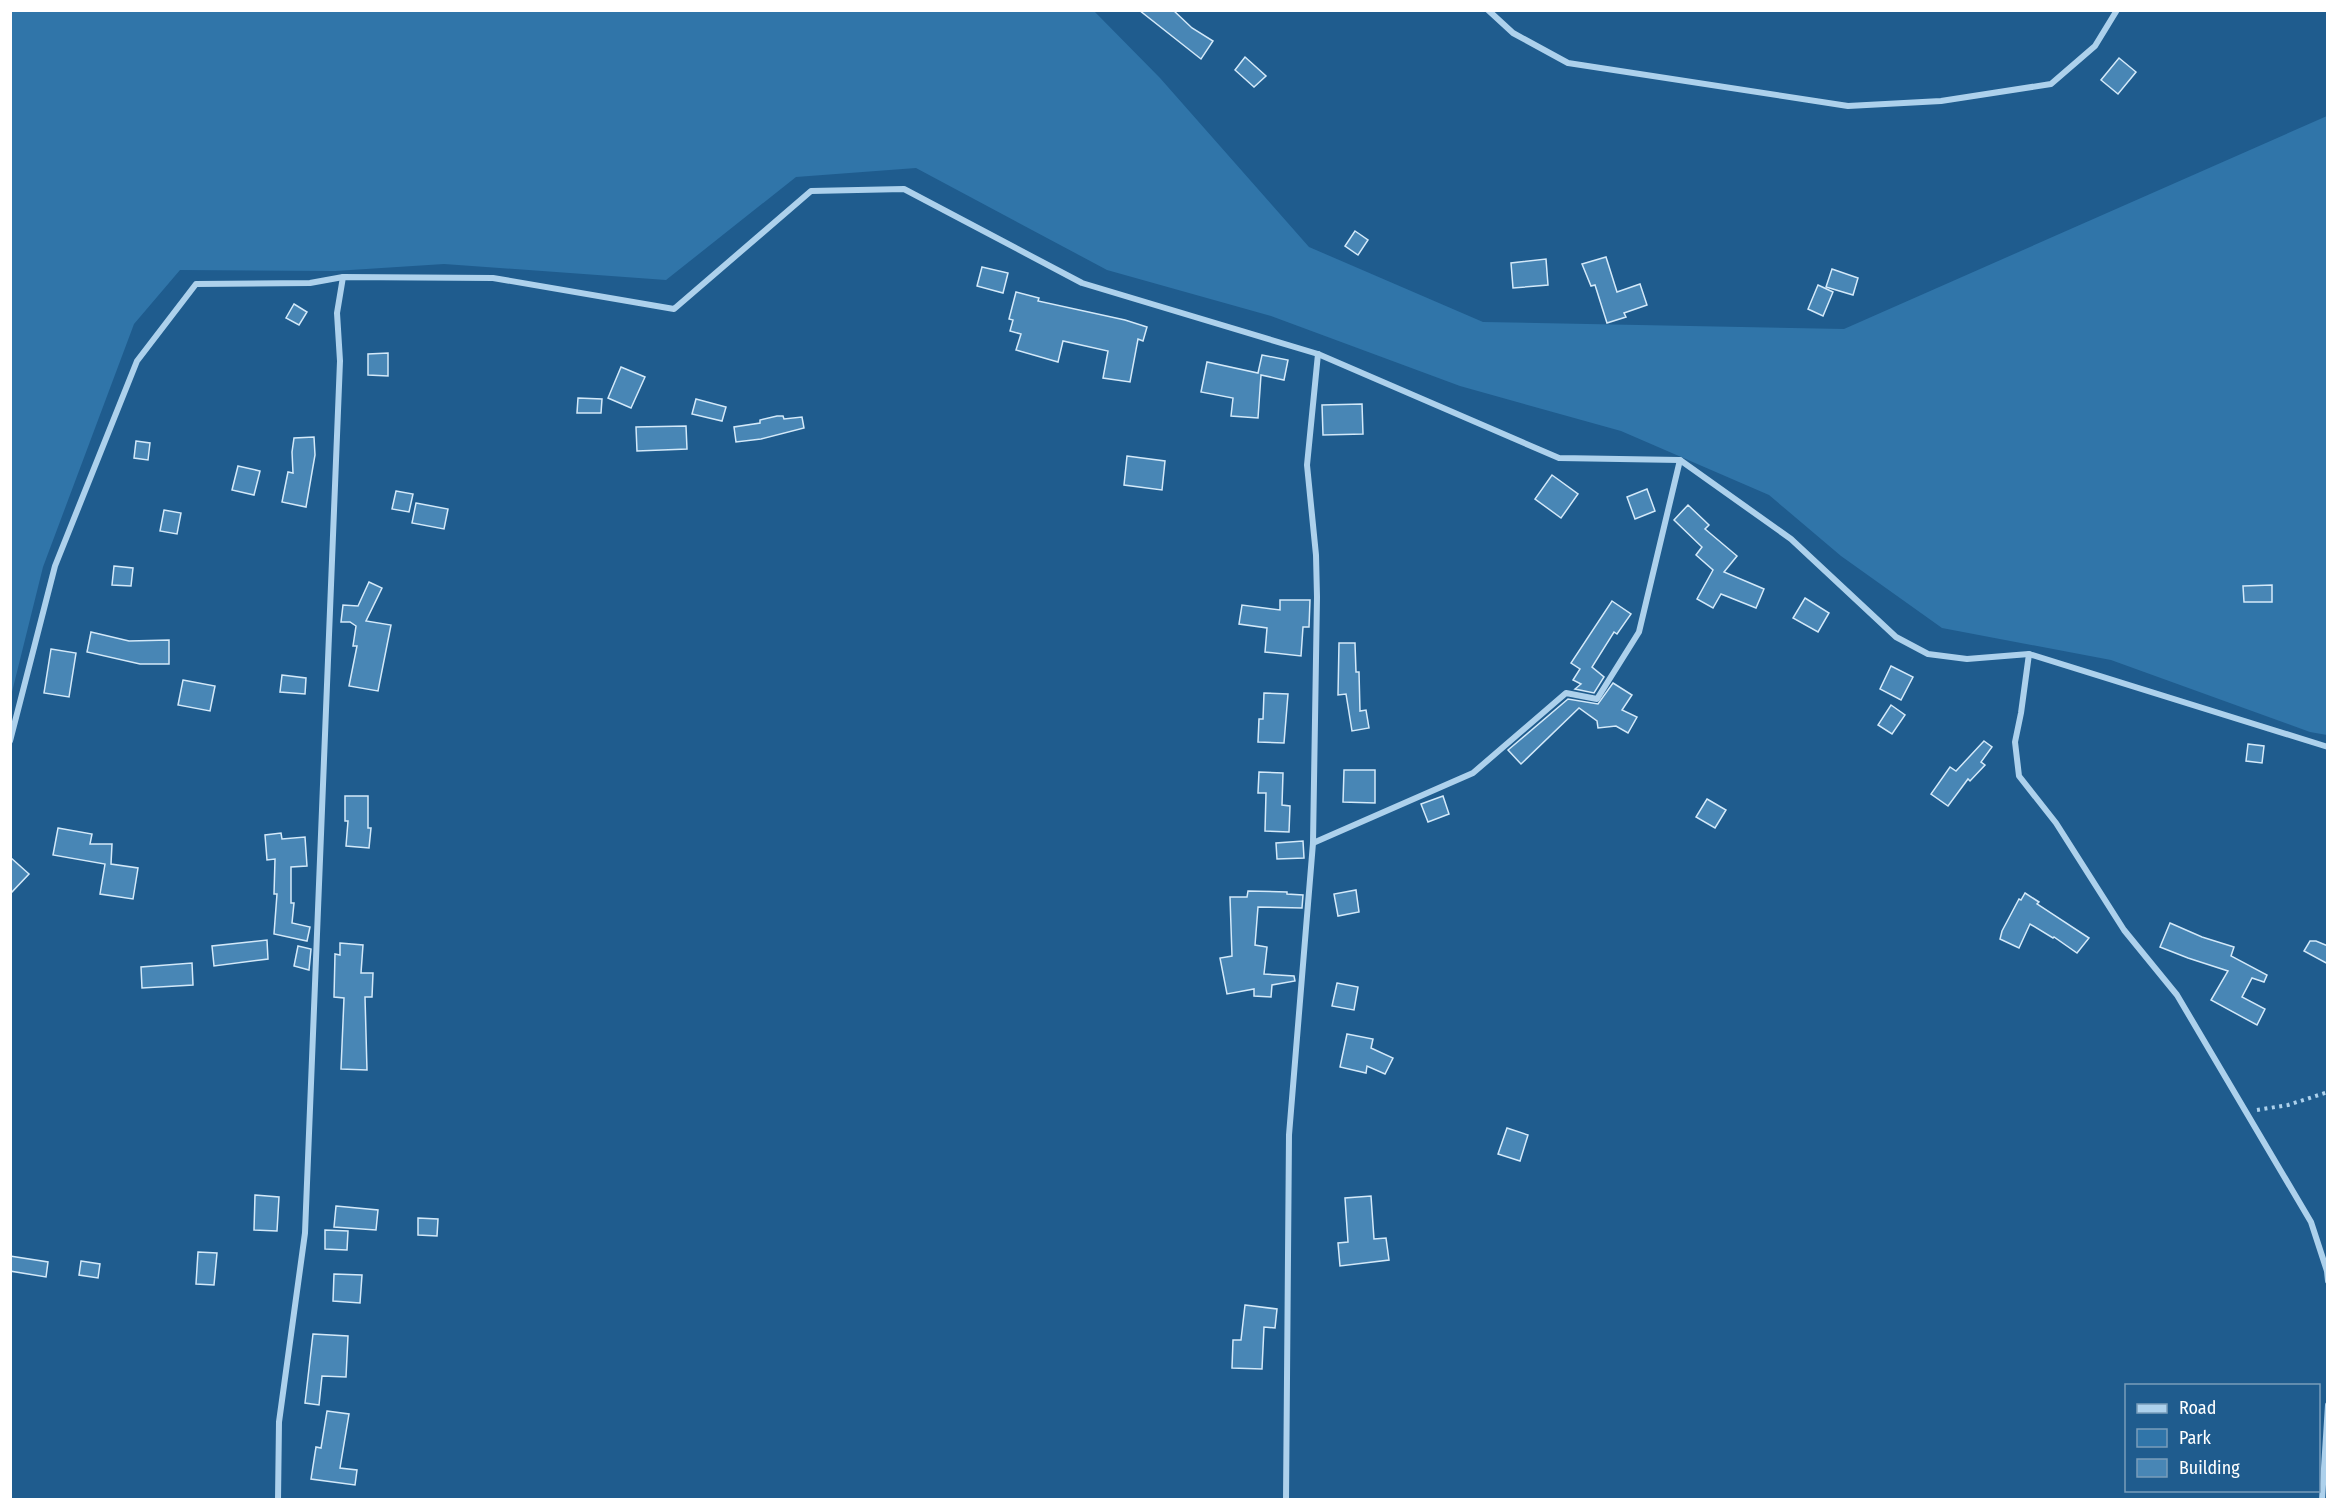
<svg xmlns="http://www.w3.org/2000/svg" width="2338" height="1510" viewBox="0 0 2338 1510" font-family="'Fira Sans Condensed',sans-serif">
<rect width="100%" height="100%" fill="#1f5c8e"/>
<!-- green -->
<polygon fill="#3075a9" points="11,11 1094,11 1160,78 1309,247 1483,322 1844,329 2327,116 2327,735 2310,732 2111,660 1942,628 1841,556 1769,495 1621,431 1460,386 1271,316 1107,270 916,168 796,177 666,280 444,264 335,271 180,270 134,324 43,567 11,696"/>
<!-- building -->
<g fill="#4886b5" stroke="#d3e9f9" stroke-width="1.5">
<polygon points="1139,10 1173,10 1192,28 1213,41 1201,59"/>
<polygon points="1245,57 1266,76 1254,87 1235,70"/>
<polygon points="2119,58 2136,72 2118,94 2101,80"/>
<polygon points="1355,231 1368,240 1358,255 1345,246"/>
<polygon points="1606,257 1617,292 1640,284 1647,305 1624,313 1626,317 1607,323 1595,285 1591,286 1582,264"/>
<polygon points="1546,259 1548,285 1513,288 1511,263"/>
<polygon points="982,267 1008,273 1003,293 977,286"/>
<polygon points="1832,269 1858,278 1853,295 1826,287"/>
<polygon points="1818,285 1833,292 1823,316 1808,309"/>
<polygon points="1016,292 1039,298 1038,301 1125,320 1147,327 1143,341 1138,339 1130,382 1103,378 1108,351 1063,341 1058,362 1016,350 1021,334 1010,331 1013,320 1009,319"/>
<polygon points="294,304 307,312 299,325 286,318"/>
<polygon points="388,353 388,376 368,375 368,354"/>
<polygon points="1262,355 1288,360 1284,380 1261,375 1258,418 1231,416 1233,398 1201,392 1207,362 1258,373"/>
<polygon points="621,367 645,377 631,408 608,398"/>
<polygon points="578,398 602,399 601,413 577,413"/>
<polygon points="696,399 726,407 722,421 692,414"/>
<polygon points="1362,404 1363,434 1323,435 1322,405"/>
<polygon points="777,416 783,416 784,419 802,417 804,428 761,439 736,442 734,427 760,423 760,420"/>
<polygon points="686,426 687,449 637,451 636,427"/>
<polygon points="314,437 315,455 306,507 282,502 288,472 293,473 292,452 294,438"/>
<polygon points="136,441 150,443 148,460 134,458"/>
<polygon points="1127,456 1165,461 1162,490 1124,485"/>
<polygon points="238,466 260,471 254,495 232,490"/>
<polygon points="1552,475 1578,494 1561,518 1535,499"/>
<polygon points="1647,489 1655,511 1635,519 1627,497"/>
<polygon points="396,491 413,494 409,512 392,509"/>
<polygon points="416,503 448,509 444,529 412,523"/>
<polygon points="1688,505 1709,525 1705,529 1737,556 1724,572 1764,589 1756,608 1721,594 1713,608 1697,599 1713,570 1696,555 1702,547 1674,520"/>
<polygon points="164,510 181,513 177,534 160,531"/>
<polygon points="114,566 133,568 131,586 112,585"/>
<polygon points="369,582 382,588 366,621 391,625 378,691 349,686 357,646 353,646 356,626 350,622 341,622 343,605 358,606"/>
<polygon points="2272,585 2272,602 2244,602 2243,586"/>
<polygon points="1805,598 1829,613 1818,632 1793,618"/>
<polygon points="1280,600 1310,600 1309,627 1303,627 1301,656 1265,652 1267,628 1239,624 1242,605 1280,610"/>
<polygon points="1612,601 1631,614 1617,634 1614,632 1592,667 1604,677 1594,693 1575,689 1581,684 1573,680 1580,669 1571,663"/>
<polygon points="91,632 129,641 169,640 169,664 140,664 87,652"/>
<polygon points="1339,643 1355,643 1356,672 1359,672 1360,711 1366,710 1369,728 1352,731 1346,694 1338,695"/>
<polygon points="51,649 76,653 69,697 44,693"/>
<polygon points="1891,666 1913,677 1901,700 1880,689"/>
<polygon points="282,675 306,678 305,694 280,692"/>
<polygon points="183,680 215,686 210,711 178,705"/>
<polygon points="1613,683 1632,695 1622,710 1637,717 1628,733 1616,726 1598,728 1597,721 1579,708 1521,764 1508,750 1568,699 1598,704"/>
<polygon points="1264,693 1288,694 1284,743 1258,742 1259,719 1263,719"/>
<polygon points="1891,705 1905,715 1892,734 1878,725"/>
<polygon points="1984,741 1992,747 1981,762 1985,765 1970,781 1968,779 1948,806 1931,794 1950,767 1956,771"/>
<polygon points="2248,744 2264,746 2262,763 2246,761"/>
<polygon points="1344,770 1375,770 1375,803 1343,802"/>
<polygon points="1259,772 1283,773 1282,805 1290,806 1289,832 1265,831 1266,793 1258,793"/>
<polygon points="345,796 368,796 368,828 371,828 369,848 346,846 348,821 345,821"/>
<polygon points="1443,796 1449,814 1428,822 1421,804"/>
<polygon points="1707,799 1726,810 1715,828 1696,817"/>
<polygon points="58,828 92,834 90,844 112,844 111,864 138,868 133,899 100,894 105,864 53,855"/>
<polygon points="281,833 282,839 305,837 307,866 291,867 291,903 294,903 292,923 310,927 307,941 274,934 277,894 274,894 275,859 267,860 265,835"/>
<polygon points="1303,841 1304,858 1277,859 1276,843"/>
<polygon points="10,857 29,874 10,894"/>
<polygon points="1356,890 1359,912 1338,916 1334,894"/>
<polygon points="1248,891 1287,892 1287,894 1303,895 1302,908 1258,907 1255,945 1267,947 1264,974 1294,976 1295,981 1272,985 1271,997 1254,996 1254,989 1227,994 1220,958 1232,956 1230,897 1247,897"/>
<polygon points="2025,893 2039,902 2037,904 2089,938 2077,953 2054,937 2053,938 2030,924 2019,948 2000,939 2002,931 2019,899 2021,900"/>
<polygon points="2170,923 2202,937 2234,947 2231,956 2267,975 2264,982 2252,978 2242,997 2265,1009 2257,1025 2211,1000 2228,971 2188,958 2160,947"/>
<polygon points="267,940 268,959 214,966 212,946"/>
<polygon points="2310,941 2316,941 2328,946 2328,964 2304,951"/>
<polygon points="340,943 363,945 361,973 373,973 372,997 365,997 367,1070 341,1069 344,998 334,997 335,954 340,955"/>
<polygon points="298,946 311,949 309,970 294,966"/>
<polygon points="192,963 193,985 142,988 141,967"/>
<polygon points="1337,983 1358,987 1354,1010 1332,1006"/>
<polygon points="1347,1034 1373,1039 1371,1048 1393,1058 1385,1074 1367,1066 1366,1073 1340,1067"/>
<polygon points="1507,1128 1528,1135 1520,1161 1498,1154"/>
<polygon points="255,1195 279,1197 277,1231 254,1230"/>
<polygon points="1371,1196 1374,1239 1386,1238 1389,1260 1340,1266 1338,1243 1348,1242 1345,1198"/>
<polygon points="336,1206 378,1210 376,1230 334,1227"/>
<polygon points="418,1218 438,1219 437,1236 418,1235"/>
<polygon points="325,1230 348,1231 347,1250 325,1249"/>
<polygon points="198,1252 217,1253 214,1285 196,1284"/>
<polygon points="10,1256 48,1262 46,1277 10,1271"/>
<polygon points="81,1261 100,1264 98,1278 79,1275"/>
<polygon points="334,1274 362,1275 360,1303 333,1301"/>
<polygon points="1245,1305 1277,1309 1275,1328 1264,1327 1262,1369 1232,1368 1233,1340 1241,1340"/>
<polygon points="313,1334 348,1336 346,1377 322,1376 319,1405 305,1403"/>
<polygon points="327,1411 349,1414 340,1468 357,1470 355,1485 311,1479 316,1447 321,1448"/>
</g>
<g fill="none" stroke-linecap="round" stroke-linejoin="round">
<!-- path -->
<polyline stroke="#add1ec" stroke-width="4" stroke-dasharray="3 4.5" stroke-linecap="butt" points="2257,1110 2288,1105 2328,1092"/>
<!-- minor -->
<g stroke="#add1ec" stroke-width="6">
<polyline points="1488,10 1513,33 1568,63 1848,106 1941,101 2051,84 2095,46 2117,10"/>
<polyline points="2029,654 2021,713 2015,742 2019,776 2056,823 2124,930 2177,995 2311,1222 2327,1271 2328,1281"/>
<polyline points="10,741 55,566 137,361 196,284 310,283 343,277"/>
<polyline points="1313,843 1473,773 1566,693 1597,699 1639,632 1680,460"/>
<polyline points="278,1500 279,1422 305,1233 340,361 337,313 343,277 493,278 674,309 811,191 904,189 1082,283 1318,354 1559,458 1680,460 1791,539 1896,637 1928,654 1967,659 2029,654 2328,747"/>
<polyline points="1286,1500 1289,1135 1313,843 1317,597 1316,555 1307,465 1318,354"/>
<polyline points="2322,1500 2328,1405"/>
</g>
</g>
<!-- border -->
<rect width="2338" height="1510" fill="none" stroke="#ffffff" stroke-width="24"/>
<!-- legend -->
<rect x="2125" y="1384" width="195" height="108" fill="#1f5c8e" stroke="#799dbb" stroke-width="1.5"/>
<rect x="2137" y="1404" width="30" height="9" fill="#add1ec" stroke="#799dbb" stroke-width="1.5"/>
<text x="2179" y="1414" font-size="18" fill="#ffffff">Road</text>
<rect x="2137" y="1429" width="30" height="18" fill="#3075a9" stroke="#799dbb" stroke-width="1.5"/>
<text x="2179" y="1444" font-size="18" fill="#ffffff">Park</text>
<rect x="2137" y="1459" width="30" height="18" fill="#4886b5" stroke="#799dbb" stroke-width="1.5"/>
<text x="2179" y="1474" font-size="18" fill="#ffffff">Building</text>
</svg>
